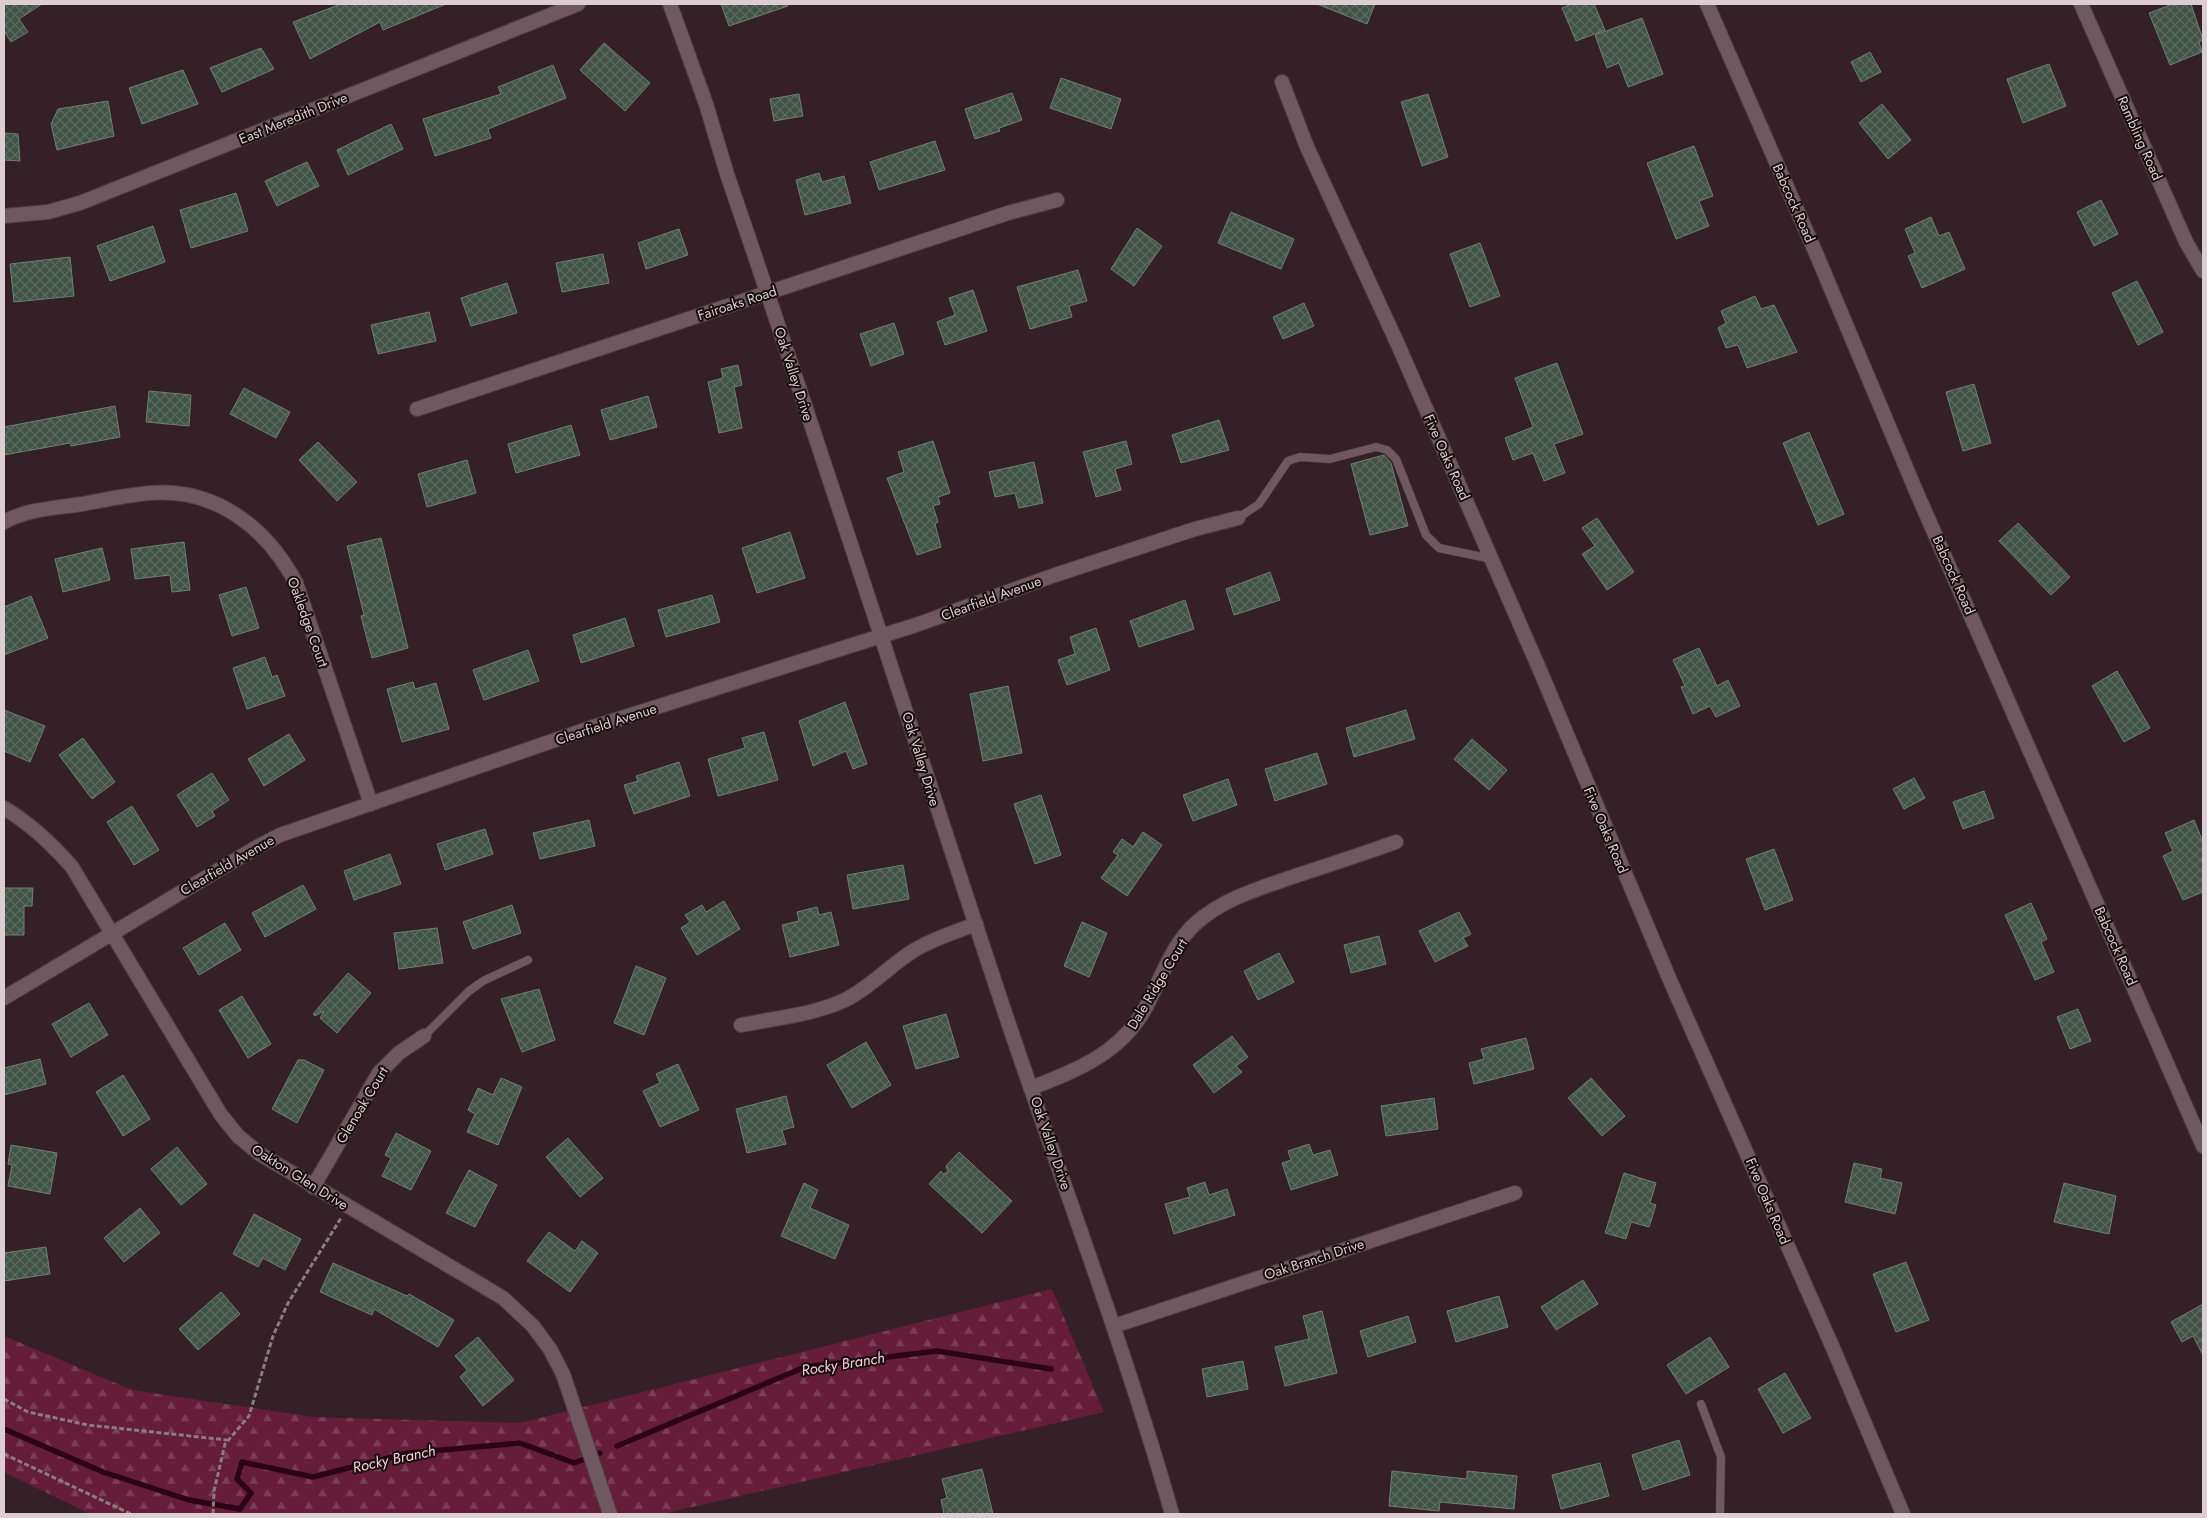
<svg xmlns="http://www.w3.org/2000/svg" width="2207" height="1518" viewBox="0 0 2207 1518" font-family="Jost,sans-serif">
<defs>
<pattern id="forest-firs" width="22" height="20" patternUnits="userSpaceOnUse" patternTransform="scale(1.25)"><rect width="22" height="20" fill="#661d3a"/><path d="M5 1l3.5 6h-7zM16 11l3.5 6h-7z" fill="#7b3d55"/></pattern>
<pattern id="building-cross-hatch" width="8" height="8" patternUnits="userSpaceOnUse" patternTransform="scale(1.25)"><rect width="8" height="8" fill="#405346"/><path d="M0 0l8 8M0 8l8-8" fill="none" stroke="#5b6b60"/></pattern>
</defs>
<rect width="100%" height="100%" fill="#342026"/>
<!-- forest -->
<polygon fill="url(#forest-firs)" points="1052,1289 1104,1412 662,1514 90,1514 4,1472 4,1336 132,1390 313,1417 520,1423"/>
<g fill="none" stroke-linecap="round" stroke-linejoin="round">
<!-- stream -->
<g stroke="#2d0415" stroke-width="5.5">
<polyline points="4,1429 103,1472 189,1500 240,1509 251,1493 237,1479 242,1462 313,1477 408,1453 520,1443 574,1463 600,1453"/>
<polyline points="617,1446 805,1367 937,1351 1051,1369"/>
</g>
</g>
<!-- building -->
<g fill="url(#building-cross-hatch)" stroke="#6c8073">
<polygon points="4,4 42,4 19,19 28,32 11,42 4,31"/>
<polygon points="341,4 446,4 383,30 380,22 310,59 293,22"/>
<polygon points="721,4 787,4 788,6 729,26"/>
<polygon points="1317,4 1375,4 1367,24"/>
<polygon points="1572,4 1594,4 1605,30 1576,41 1562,8"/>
<polygon points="2173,4 2191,4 2203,40 2199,42 2202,52 2170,65 2149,13"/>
<polygon points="1642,18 1663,74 1628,87 1619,63 1607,68 1595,35"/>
<polygon points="604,43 650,83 625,111 580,70"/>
<polygon points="261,48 274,69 222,92 210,68"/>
<polygon points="1870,52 1881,72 1861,82 1851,62"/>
<polygon points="2049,64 2066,106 2023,123 2007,79"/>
<polygon points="553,65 566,98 488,129 491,138 435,156 423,119 501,94 498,87"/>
<polygon points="183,70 198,104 142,124 129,88"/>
<polygon points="1061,78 1121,99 1111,129 1050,108"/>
<polygon points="1012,93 1022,120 999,128 1000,131 975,139 965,109"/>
<polygon points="799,94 803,116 774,121 770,99"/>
<polygon points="1428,94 1448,157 1422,166 1401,102"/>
<polygon points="108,101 114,136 57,150 51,124 58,109"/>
<polygon points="1882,104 1911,140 1888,159 1859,123"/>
<polygon points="391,124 403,149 348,175 337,150"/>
<polygon points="4,133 18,134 20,161 4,160"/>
<polygon points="935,141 945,170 879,190 870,162"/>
<polygon points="1694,146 1713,196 1699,201 1709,226 1676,239 1647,163"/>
<polygon points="307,162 319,186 277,206 265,181"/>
<polygon points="819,173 822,182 844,176 851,203 805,215 796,180"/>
<polygon points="236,193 248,231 191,248 180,210"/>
<polygon points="2101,200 2118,234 2094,246 2077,212"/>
<polygon points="1231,212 1294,239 1281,269 1218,243"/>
<polygon points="1931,217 1939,236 1949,232 1965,269 1922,288 1908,256 1915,253 1905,229"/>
<polygon points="153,226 165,262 110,281 97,246"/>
<polygon points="1137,228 1162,246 1134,286 1111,269"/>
<polygon points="679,229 688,255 646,269 638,243"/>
<polygon points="1480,243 1500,296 1470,307 1450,254"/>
<polygon points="603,254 609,283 562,292 556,263"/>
<polygon points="70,257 74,296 14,302 10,264"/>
<polygon points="1078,270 1087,301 1069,306 1072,317 1030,329 1017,287"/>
<polygon points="2137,281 2163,332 2138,345 2112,293"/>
<polygon points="507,283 517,313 471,326 461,298"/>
<polygon points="973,290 987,331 945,345 937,322 955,315 949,298"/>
<polygon points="1755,296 1761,309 1774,305 1797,352 1747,368 1738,345 1726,348 1718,328 1726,323 1721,311"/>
<polygon points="1304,303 1314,326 1283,339 1273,317"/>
<polygon points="429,312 436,341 378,354 371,325"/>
<polygon points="894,323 904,354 871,366 860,334"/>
<polygon points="1557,363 1583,434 1554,444 1565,473 1544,481 1533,453 1513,460 1505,438 1533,427 1515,378"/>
<polygon points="738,365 742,385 734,387 742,428 719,433 708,382 723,378 721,369"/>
<polygon points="1974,384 1991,443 1963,451 1946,392"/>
<polygon points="244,388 290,412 276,438 230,414"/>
<polygon points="149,391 191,395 189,426 146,422"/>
<polygon points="648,396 657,427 610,440 601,410"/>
<polygon points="115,406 120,437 71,446 70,443 4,455 4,427"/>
<polygon points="1219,420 1229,450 1181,463 1172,435"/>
<polygon points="571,425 580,455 516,473 508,444"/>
<polygon points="1809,432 1844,514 1818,525 1783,443"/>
<polygon points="933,441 950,493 938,497 940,504 933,506 938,522 935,524 941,547 917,555 887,478 904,472 898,452"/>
<polygon points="1126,441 1132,464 1115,469 1121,490 1096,497 1083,452"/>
<polygon points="318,442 357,482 337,501 299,460"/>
<polygon points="1384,455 1391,463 1408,526 1370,535 1351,464"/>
<polygon points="467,460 476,493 427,507 418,474"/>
<polygon points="1034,462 1043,503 1019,508 1015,493 995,497 989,472"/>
<polygon points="1597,518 1634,572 1607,590 1582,554 1595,546 1582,528"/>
<polygon points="2018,523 2070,577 2051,595 1999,541"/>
<polygon points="790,532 805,578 757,593 742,548"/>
<polygon points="381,538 408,648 372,658 361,616 364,615 347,546"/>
<polygon points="184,542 190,590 172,592 170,575 135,579 131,549"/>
<polygon points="102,548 110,580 63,592 55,559"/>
<polygon points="1270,572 1280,600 1234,615 1226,589"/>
<polygon points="246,587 259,628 232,636 219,595"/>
<polygon points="712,595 720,622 666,637 658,610"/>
<polygon points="31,596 48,638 4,655 4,607"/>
<polygon points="1185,600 1194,629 1139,647 1130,621"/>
<polygon points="625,618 634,646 581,663 573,635"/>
<polygon points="1096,628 1110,670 1067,685 1058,660 1075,654 1070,637"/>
<polygon points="1699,648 1717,686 1728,680 1740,706 1716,717 1710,706 1693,714 1681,687 1685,686 1673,660"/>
<polygon points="528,650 539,681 484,700 473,670"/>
<polygon points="265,657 272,677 277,675 285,696 247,709 233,668"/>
<polygon points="2117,671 2150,728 2124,742 2092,686"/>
<polygon points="413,682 415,689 436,683 449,729 402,742 387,689"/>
<polygon points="1008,686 1022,753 983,761 970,694"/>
<polygon points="845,702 867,764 853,769 846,751 813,766 799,721"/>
<polygon points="4,710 45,726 30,762 4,751"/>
<polygon points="1406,710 1415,739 1354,757 1346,728"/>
<polygon points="764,732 778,780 718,796 708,759 745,748 742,738"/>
<polygon points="289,734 305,760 264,786 248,759"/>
<polygon points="83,738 115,782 92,799 59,755"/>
<polygon points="1472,739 1507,770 1489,790 1454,759"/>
<polygon points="1317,753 1327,784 1275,801 1265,769"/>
<polygon points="679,762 690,796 634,814 624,785 638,781 636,776"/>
<polygon points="212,773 229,800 212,811 215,816 197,827 177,795"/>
<polygon points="1914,778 1925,798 1904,809 1893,789"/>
<polygon points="1228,779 1237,805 1193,821 1183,795"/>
<polygon points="1984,791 1994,818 1963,829 1953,802"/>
<polygon points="1041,795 1061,855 1035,864 1014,804"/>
<polygon points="132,806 159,850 134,865 107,822"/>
<polygon points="589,820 595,846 540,859 533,833"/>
<polygon points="2194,820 2203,842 2203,892 2183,900 2163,856 2173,851 2165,833"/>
<polygon points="485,829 493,854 445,870 437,844"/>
<polygon points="1143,832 1162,845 1127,896 1101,878 1118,855 1113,852 1122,839 1133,847"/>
<polygon points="1774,849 1793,900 1765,910 1746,859"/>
<polygon points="390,854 401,884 354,900 344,871"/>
<polygon points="903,865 909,899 853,909 847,875"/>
<polygon points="303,885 316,909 265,937 252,913"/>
<polygon points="4,888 33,888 32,906 24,906 24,935 4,935"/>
<polygon points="724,901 740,929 697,955 681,928 690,922 685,915 702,905 706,912"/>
<polygon points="2031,903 2047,939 2041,942 2054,972 2035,980 2005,915"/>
<polygon points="512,905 521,933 473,949 463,922"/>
<polygon points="817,907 819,915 831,912 839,945 790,957 782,925 799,921 797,912"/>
<polygon points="1459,912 1471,934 1463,938 1468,946 1435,962 1419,931"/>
<polygon points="1082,922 1107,933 1089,977 1064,966"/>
<polygon points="225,923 241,950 199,975 183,948"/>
<polygon points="437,928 443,963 399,969 394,933"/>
<polygon points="1379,936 1386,964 1351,973 1344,945"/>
<polygon points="1279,953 1294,982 1258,1000 1244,971"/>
<polygon points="636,966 666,978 644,1035 614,1023"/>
<polygon points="348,973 371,993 337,1033 320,1018 324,1011 315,1016 313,1014"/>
<polygon points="539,989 555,1040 522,1052 501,999"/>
<polygon points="242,996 271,1044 248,1058 219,1010"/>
<polygon points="89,1003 108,1035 71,1057 52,1024"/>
<polygon points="2078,1009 2091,1041 2070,1049 2057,1017"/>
<polygon points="946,1014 959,1057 916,1069 903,1026"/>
<polygon points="1232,1036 1248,1057 1236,1066 1242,1072 1214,1093 1193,1065"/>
<polygon points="1526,1038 1534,1069 1474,1084 1469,1063 1484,1059 1481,1049"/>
<polygon points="866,1042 891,1085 852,1108 827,1065"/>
<polygon points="40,1059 46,1084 4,1095 4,1068"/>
<polygon points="298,1060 304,1060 324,1070 297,1123 272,1109"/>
<polygon points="678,1064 699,1110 660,1127 643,1091 660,1083 656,1074"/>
<polygon points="123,1075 150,1119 123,1136 96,1092"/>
<polygon points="501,1078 522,1087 498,1145 467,1132 475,1114 468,1110 478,1088 493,1095"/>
<polygon points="1591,1078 1625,1116 1602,1136 1568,1098"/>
<polygon points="786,1096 794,1127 782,1130 786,1144 747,1153 736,1109"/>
<polygon points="1434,1098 1438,1129 1386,1136 1381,1106"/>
<polygon points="396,1133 431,1151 411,1190 382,1176 391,1158 385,1155"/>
<polygon points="568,1138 603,1178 580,1197 546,1157"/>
<polygon points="1309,1144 1313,1155 1330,1150 1338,1175 1291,1190 1282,1163 1291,1160 1288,1151"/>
<polygon points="11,1145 57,1153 50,1194 8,1186 12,1165 8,1164"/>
<polygon points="177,1147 207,1184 181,1205 151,1169"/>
<polygon points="959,1152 1012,1201 982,1233 929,1184 941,1171 943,1174 948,1172 946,1166"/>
<polygon points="1854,1163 1882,1169 1880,1178 1902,1183 1895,1214 1845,1202"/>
<polygon points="469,1170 497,1185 475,1227 446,1213"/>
<polygon points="1624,1173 1656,1183 1650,1203 1656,1205 1649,1227 1631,1222 1626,1239 1605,1233"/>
<polygon points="1205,1182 1209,1195 1227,1189 1235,1215 1174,1234 1165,1204 1190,1197 1187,1188"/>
<polygon points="804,1183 818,1190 810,1208 849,1225 835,1259 781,1236"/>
<polygon points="2064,1183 2116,1196 2109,1234 2054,1222"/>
<polygon points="140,1208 160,1233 124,1262 104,1238"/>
<polygon points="254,1214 301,1239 285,1270 263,1258 258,1267 233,1254"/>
<polygon points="549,1232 575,1251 582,1241 598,1253 570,1292 527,1261"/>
<polygon points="46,1247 50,1274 4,1281 4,1253"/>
<polygon points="1906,1262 1929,1320 1896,1332 1873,1274"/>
<polygon points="333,1263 407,1296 409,1294 454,1320 438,1347 374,1309 372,1315 320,1292"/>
<polygon points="1583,1280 1598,1304 1556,1330 1541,1307"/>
<polygon points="221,1292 240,1314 198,1350 179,1329"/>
<polygon points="1499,1296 1508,1327 1456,1342 1447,1311"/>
<polygon points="2203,1304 2203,1355 2193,1336 2182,1342 2171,1322"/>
<polygon points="1322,1311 1337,1373 1285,1386 1275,1347 1309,1339 1303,1316"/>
<polygon points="1408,1316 1416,1342 1368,1357 1360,1331"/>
<polygon points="478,1337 514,1380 483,1406 460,1377 467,1370 455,1356"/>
<polygon points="1710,1337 1729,1367 1686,1394 1667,1365"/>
<polygon points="1243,1361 1248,1389 1207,1397 1202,1369"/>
<polygon points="1785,1373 1811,1418 1783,1433 1758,1389"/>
<polygon points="1679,1440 1690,1475 1643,1490 1632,1455"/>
<polygon points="1600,1463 1609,1496 1561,1509 1552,1475"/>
<polygon points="982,1469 993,1514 944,1514 941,1500 947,1498 942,1479"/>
<polygon points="1392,1471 1467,1479 1467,1471 1517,1476 1514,1509 1440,1502 1439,1511 1389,1506"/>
</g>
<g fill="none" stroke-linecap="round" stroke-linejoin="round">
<defs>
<g id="service">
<polyline points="1238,518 1259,504 1288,461 1300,457 1330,459 1376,447 1387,450 1396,459 1426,535 1439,548 1492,559"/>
<polyline points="424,1036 469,991 483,981 528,960"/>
<polyline points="1701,1404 1721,1457 1720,1514"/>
</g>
<g id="minor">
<polyline points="1707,4 1818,258 1916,491 2203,1146"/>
<polyline points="2081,4 2186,242 2203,271"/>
<polyline points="1282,82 1307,147 1399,347 1542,675 1669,978 1833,1348 1903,1514"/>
<polyline points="4,216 48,212 80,203 578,4"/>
<polyline points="417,409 1008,213 1057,200"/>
<path d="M4,522c22,-13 53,-14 78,-18 22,-4 45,-9 68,-11 66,-5 116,34 146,90l75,221"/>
<path d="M4,808c27,16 47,35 68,59l149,248 17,21 22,18 218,129 25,15 30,28 17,23 13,25 47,140"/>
<polyline points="4,998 257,847 280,835 590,728 916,625 1052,576 1195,529 1238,518"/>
<path d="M741,1025c34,-7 72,-10 104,-25 26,-13 44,-34 68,-49 19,-12 42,-19 63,-27"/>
<path d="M1031,1088c47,-18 90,-35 115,-81 16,-30 25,-61 50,-84 28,-25 65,-35 99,-47 34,-11 67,-22 101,-34"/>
<polyline points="313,1187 379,1073 399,1053 424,1036"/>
<polyline points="1114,1326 1515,1193"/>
</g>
<path id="tertiary" d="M670,4l36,100 21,70c96,280 186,562 279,842 56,166 118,329 166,498"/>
</defs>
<!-- service casing -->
<use href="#service" stroke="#4d3d41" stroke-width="9"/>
<!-- minor casing -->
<use href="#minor" stroke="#4d3d41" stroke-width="16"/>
<!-- tertiary casing -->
<use href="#tertiary" stroke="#4d3d41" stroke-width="16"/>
<!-- path -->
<g stroke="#8c7b80" stroke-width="3" stroke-dasharray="5 2.5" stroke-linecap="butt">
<polyline points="4,1399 28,1412 88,1425 227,1440"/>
<polyline points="4,1454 131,1514"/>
<polyline points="213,1514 214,1491 225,1444 249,1416 273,1336 288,1303 341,1218"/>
</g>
<!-- service -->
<use href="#service" stroke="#6f585f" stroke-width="8"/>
<!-- minor -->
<use href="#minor" stroke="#6f585f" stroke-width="14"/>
<!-- tertiary -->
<use href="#tertiary" stroke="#6f585f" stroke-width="14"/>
</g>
<g text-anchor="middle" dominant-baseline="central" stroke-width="4" stroke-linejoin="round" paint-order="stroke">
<!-- street labels -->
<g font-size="14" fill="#dbcdd1" stroke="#160d0f">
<text transform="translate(293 118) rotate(-22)">East Meredith Drive</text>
<text transform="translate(2140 138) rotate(66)">Rambling Road</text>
<text transform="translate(1794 203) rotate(66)">Babcock Road</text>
<text transform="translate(737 303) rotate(-18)">Fairoaks Road</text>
<text transform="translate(794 374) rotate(72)">Oak Valley Drive</text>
<text transform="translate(1447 457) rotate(66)">Five Oaks Road</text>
<text transform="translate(1954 575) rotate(66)">Babcock Road</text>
<text transform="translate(991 598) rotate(-20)">Clearfield Avenue</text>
<text transform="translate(308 622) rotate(70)">Oakledge Court</text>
<text transform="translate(606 724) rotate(-18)">Clearfield Avenue</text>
<text transform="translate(921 759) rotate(73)">Oak Valley Drive</text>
<text transform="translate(1606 830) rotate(67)">Five Oaks Road</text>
<text transform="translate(227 865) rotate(-30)">Clearfield Avenue</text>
<text transform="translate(2116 946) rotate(66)">Babcock Road</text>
<text transform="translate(1157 984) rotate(-59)">Dale Ridge Court</text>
<text transform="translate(362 1105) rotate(-59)">Glenoak Court</text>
<text transform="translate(1051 1143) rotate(71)">Oak Valley Drive</text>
<text transform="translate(300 1177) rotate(32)">Oakton Glen Drive</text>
<text transform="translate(1768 1201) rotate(67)">Five Oaks Road</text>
<text transform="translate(1314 1259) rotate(-18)">Oak Branch Drive</text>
</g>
<!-- water labels -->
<g font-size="15" font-style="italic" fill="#fdccd9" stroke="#160d0f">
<text transform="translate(843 1364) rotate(-9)">Rocky Branch</text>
<text transform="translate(394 1459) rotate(-12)">Rocky Branch</text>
</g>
</g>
<!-- border -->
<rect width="2207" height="1518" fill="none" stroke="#dbcdd1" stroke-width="10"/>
</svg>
